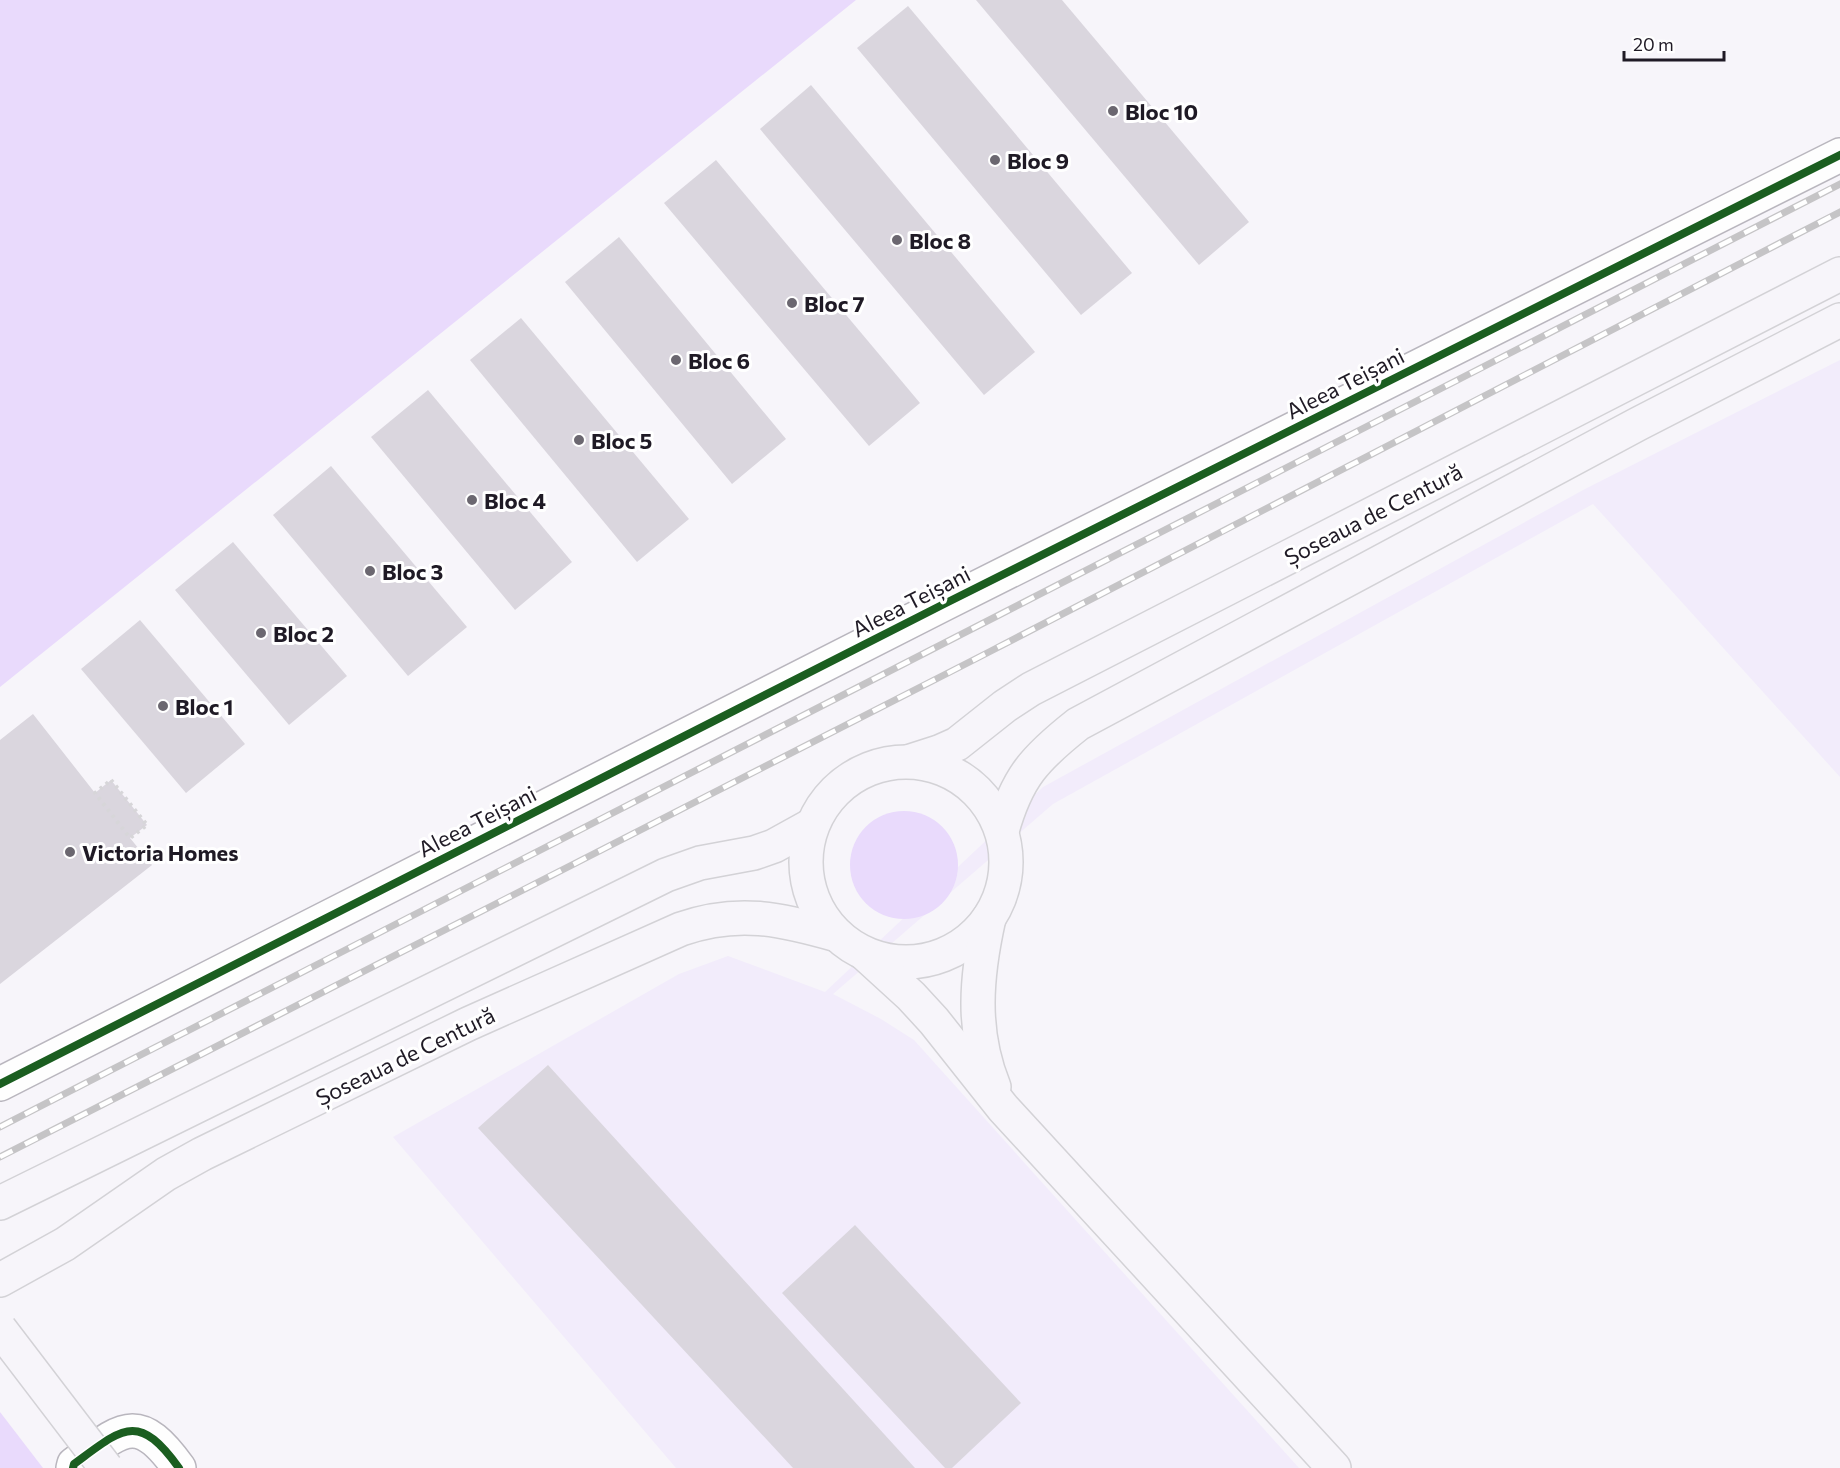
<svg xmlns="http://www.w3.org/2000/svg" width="1840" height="1468" viewBox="0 0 1840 1468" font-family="Commissioner,sans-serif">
<rect width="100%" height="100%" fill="#f7f5fa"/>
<!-- built -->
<polygon fill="#f2ecfb" points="1840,360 1840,777 1593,504 1053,804 833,994 881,1019 914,1040 1299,1468 676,1468 393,1137 679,974 728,956 825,992 1043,787 1585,489"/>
<!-- green -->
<g fill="#e9dafc">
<polygon points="0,0 856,0 0,687"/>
<circle cx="904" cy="865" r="54"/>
<polygon points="0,1412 43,1468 0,1468"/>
</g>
<!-- building -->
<g fill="#dad6de">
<polygon points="976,0 1062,0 1249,222 1199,265"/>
<polygon points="908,6 1132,273 1081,315 857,48"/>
<polygon points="811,85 1035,352 984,395 760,129"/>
<polygon points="716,160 920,403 869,446 664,203"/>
<polygon points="619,237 786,439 732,484 565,282"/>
<polygon points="521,318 689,519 637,562 470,360"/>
<polygon points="428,390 572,562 515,610 371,437"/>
<polygon points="331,466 467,627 408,676 273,515"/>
<polygon points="233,542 347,676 289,725 175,590"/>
<polygon points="140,620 245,744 186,793 81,669"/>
<polygon points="33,714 95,793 111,780 147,825 130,838 152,865 0,984 0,740"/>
<polygon points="548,1065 915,1468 793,1468 478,1128"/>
<polygon points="855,1225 1021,1403 952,1468 945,1468 782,1293"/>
</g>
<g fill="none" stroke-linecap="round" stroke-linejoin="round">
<defs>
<g id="minor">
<polyline points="0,1084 944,604 1840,155"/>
<path d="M73,1468l1,-4c49,-36 64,-53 105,4"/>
</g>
<g id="major">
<polyline points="911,761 939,752 957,744 1005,706 1031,689 1840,274"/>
<circle cx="906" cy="862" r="100"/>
<path d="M1002,831c15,-54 33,-73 76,-107l560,-300 202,-104"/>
<path d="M989,918c-13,58 -18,113 5,169"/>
<polyline points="865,954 911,996 934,1021 1003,1108 1334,1468"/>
<polyline points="0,1203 666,875 700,863 754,853 774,846 812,825"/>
<path d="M0,1280l65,-36 101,-70 36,-20 266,-130 213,-95c57,-20 100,-10 156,6"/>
</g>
</defs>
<!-- minor casing -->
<use href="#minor" stroke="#b9b6be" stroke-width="36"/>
<!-- major casing -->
<use href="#major" stroke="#d3d2d6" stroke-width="36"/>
<!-- path -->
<polygon stroke="#d7d6d9" stroke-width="4" stroke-dasharray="3 4.5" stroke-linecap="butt" points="111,780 147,825 130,838 95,793"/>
<!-- minor -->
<use href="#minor" stroke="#fefefe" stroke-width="33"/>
<!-- major -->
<use href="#major" stroke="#f7f5fa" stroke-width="33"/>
<defs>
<g id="rail">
<polyline points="0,1127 1840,184"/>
<polyline points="0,1157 989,652 1840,212"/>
</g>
</defs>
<!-- rail casing -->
<use href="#rail" stroke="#c5c4c6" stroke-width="7"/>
<!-- rail -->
<use href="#rail" stroke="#fff" stroke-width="4.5" stroke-dasharray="14" stroke-linecap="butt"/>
<defs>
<polyline id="major-bridge" points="0,1329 106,1468"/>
</defs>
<!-- major-bridge casing -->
<use href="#major-bridge" stroke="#d3d2d6" stroke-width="36" stroke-linecap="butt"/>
<!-- major-bridge -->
<use href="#major-bridge" stroke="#f7f5fa" stroke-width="33"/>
<defs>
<g id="cycleway">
<polyline points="0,1084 944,604 1840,155"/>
<path d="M73,1468l1,-4c49,-36 64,-53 105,4"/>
</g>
</defs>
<!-- cycleway casing -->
<use href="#cycleway" stroke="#fff" stroke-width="11"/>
<!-- cycleway -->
<use href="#cycleway" stroke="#1b5e20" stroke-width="8"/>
</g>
<!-- markers -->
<g fill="#6b6770" stroke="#fff" stroke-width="2">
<circle cx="1113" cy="111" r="6"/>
<circle cx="995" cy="160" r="6"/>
<circle cx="897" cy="240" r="6"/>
<circle cx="792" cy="303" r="6"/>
<circle cx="676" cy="360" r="6"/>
<circle cx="579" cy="440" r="6"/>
<circle cx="472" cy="500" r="6"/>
<circle cx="370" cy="571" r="6"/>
<circle cx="261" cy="633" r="6"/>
<circle cx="163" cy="706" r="6"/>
<circle cx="70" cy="852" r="6"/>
</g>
<g text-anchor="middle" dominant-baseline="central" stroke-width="6" stroke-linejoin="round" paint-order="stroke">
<!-- poi labels -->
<g font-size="22" font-weight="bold" fill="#1f1a25" stroke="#fff" text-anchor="start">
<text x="1125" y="111">Bloc 10</text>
<text x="1007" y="160">Bloc 9</text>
<text x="909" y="240">Bloc 8</text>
<text x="804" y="303">Bloc 7</text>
<text x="688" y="360">Bloc 6</text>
<text x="591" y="440">Bloc 5</text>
<text x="484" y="500">Bloc 4</text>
<text x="382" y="571">Bloc 3</text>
<text x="273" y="633">Bloc 2</text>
<text x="175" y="706">Bloc 1</text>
<text x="82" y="852">Victoria Homes</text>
</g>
<!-- street labels -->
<g font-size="22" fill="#1f1a25" stroke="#fff">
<text transform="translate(1345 383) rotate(-27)">Aleea Teișani</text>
<text transform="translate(1373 514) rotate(-27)">Șoseaua de Centură</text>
<text transform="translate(911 601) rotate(-27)">Aleea Teișani</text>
<text transform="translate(477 821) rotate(-27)">Aleea Teișani</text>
<text transform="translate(405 1056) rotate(-26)">Șoseaua de Centură</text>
</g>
</g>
<!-- scale -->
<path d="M1624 51v9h100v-9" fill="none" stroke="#1f1a25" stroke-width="3"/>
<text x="1633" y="51" font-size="18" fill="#1f1a25" stroke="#ffffff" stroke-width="4.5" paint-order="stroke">20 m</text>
</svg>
